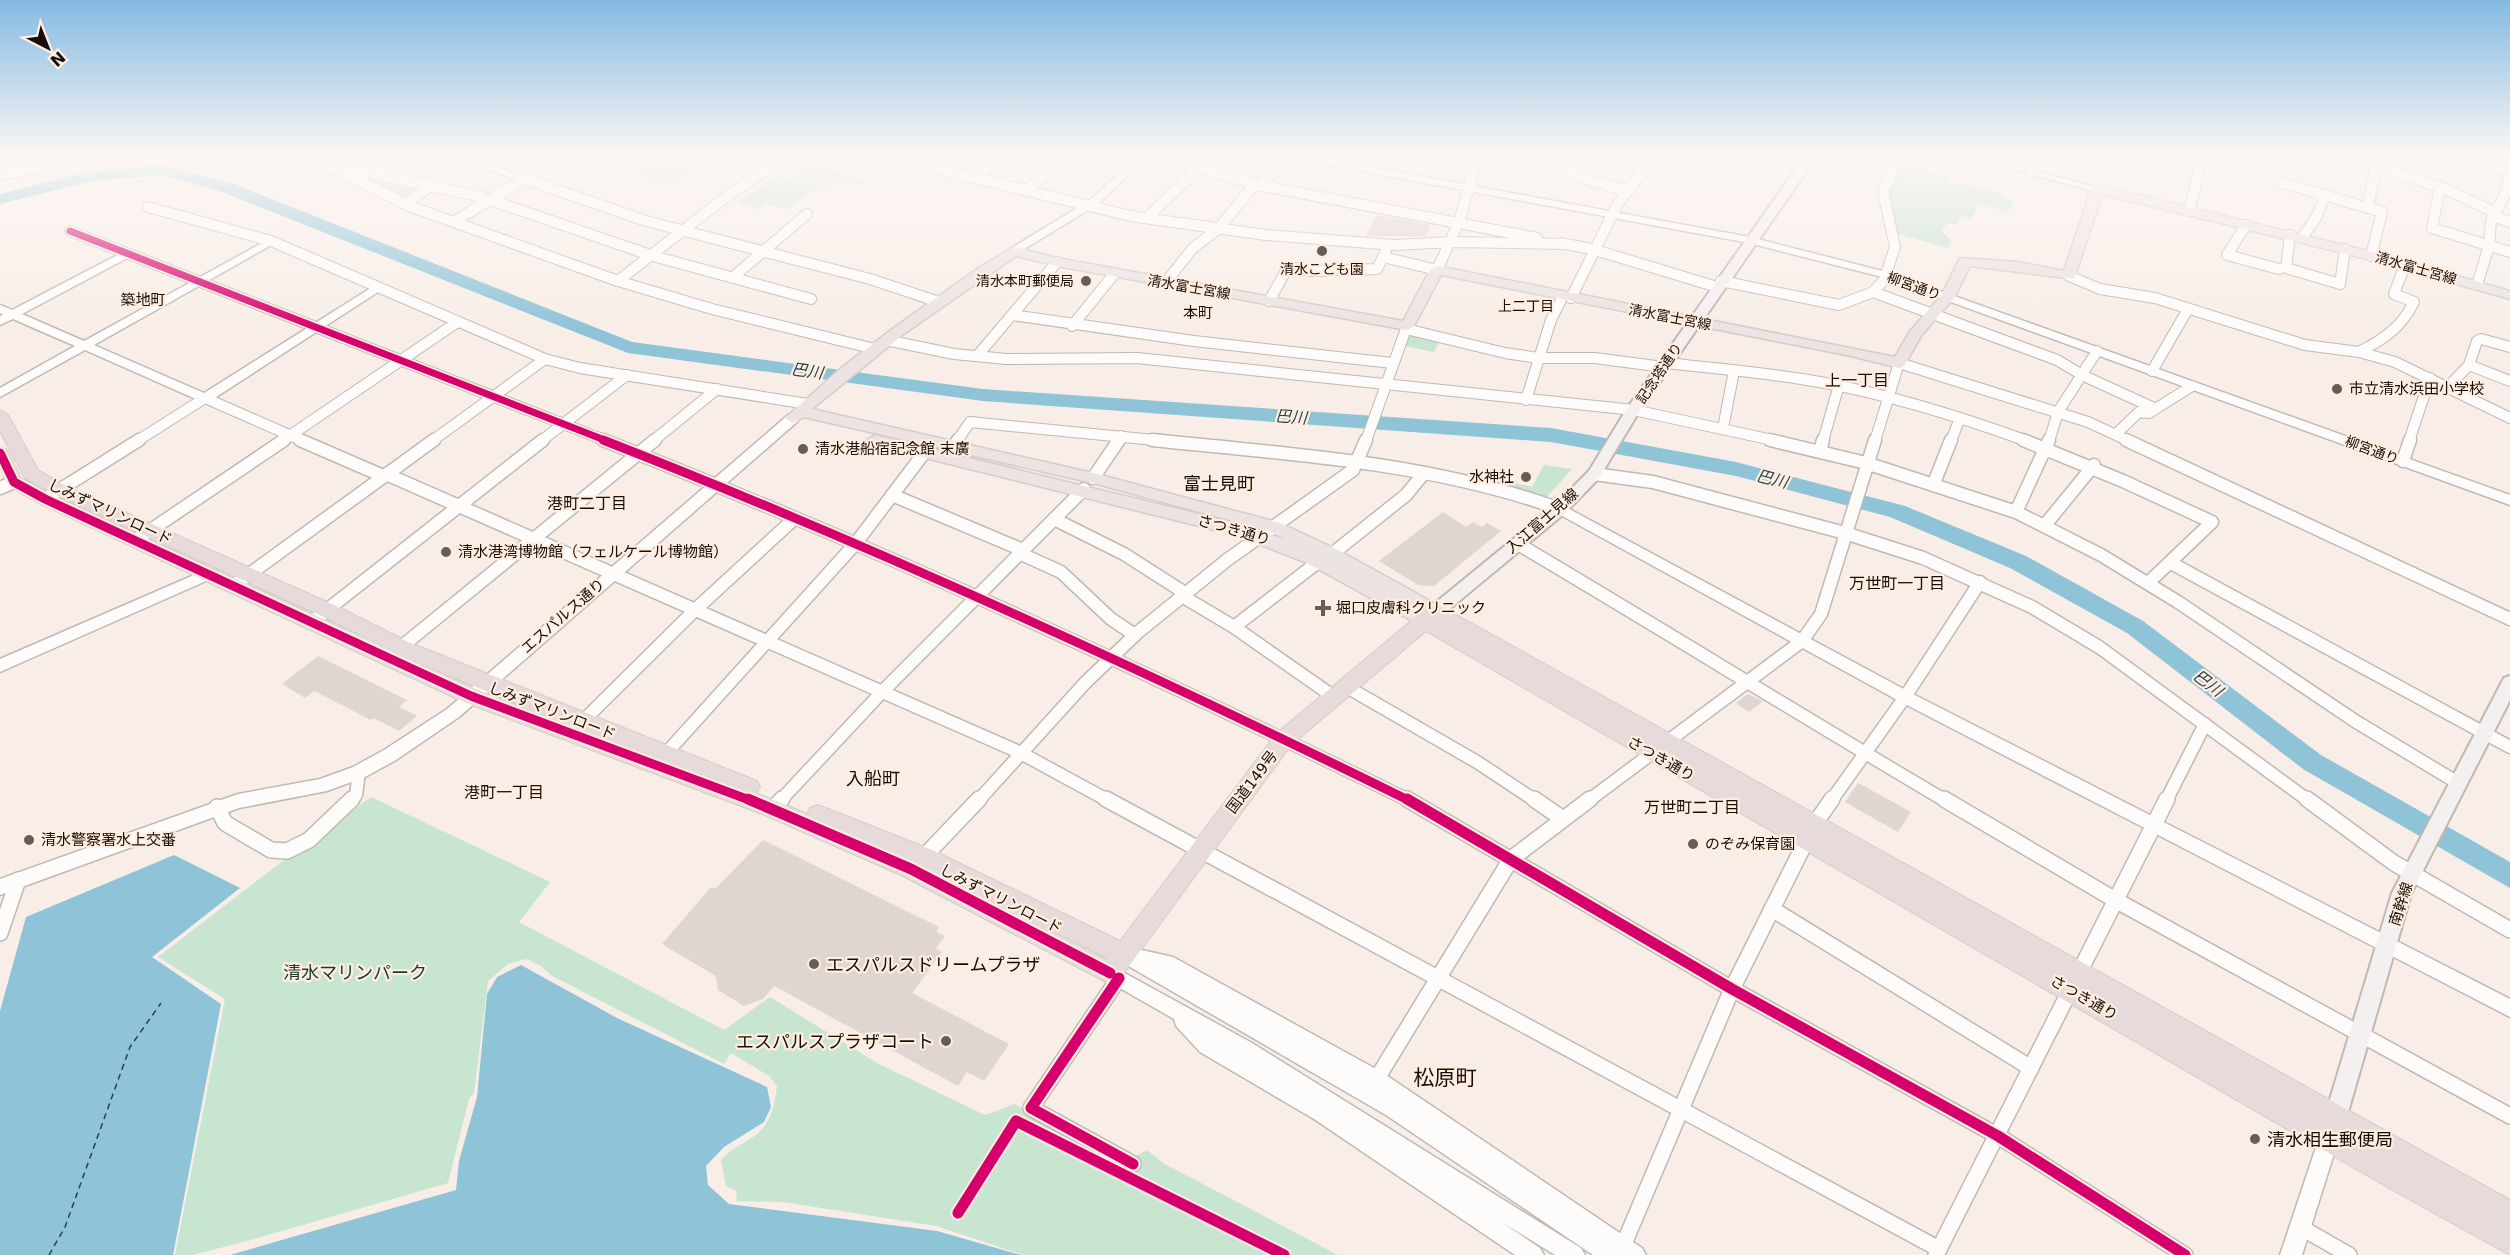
<svg xmlns="http://www.w3.org/2000/svg" width="2510" height="1255" viewBox="0 0 2510 1255" font-family="'DejaVu Sans','Noto Sans JP',sans-serif">
<rect width="100%" height="100%" fill="#f8eee7"/>
<!-- green -->
<g fill="#c8e5d1">
<polygon points="582,156 715,156 667,185"/>
<polygon points="813,163 868,183 864,185 840,178 828,186 822,183 787,209 765,204 759,209 737,202 782,175 790,178"/>
<polygon points="1899,163 1949,176 1948,181 2003,194 2002,198 2014,201 2008,212 1979,204 1972,219 1961,216 1956,225 1948,223 1941,231 1951,240 1948,248 1898,234 1888,194"/>
<polygon points="375,176 426,187 405,202 367,181"/>
<polygon points="1409,334 1440,341 1434,352 1405,346"/>
<polygon points="1544,465 1572,469 1544,500 1503,486 1507,481 1532,487"/>
<path d="M371,797l179,85 -31,40 205,108 46,-33 107,66 108,52 30,-11 104,62 28,-16 16,13 175,92h-315l-87,-29 -153,-24 -47,-1 1,-10 -11,-5 -5,-26c7,-9 16,-13 26,-19 22,-12 27,-31 30,-55l-8,-10 -38,-23 -7,11 -172,-88 -11,-10 -15,-7 -18,5 -20,17 -14,112 -5,6 -21,84 -194,56 -61,16h-18l50,-256 -67,-42 126,-97z"/>
</g>
<!-- water -->
<g fill="#8ec3d8">
<polygon points="174,855 240,888 152,957 221,1004 173,1255 0,1255 0,1011 26,917"/>
<polygon points="521,965 617,1018 767,1087 771,1107 764,1122 724,1147 706,1166 708,1185 729,1204 937,1231 1021,1255 230,1255 456,1190 459,1161 477,1097 487,994 497,977"/>
</g>
<g fill="none" stroke-linecap="round" stroke-linejoin="round">
<!-- river -->
<polygon fill="#8ec3d8" fill-rule="evenodd" points="162,165 234,184 632,342 983,389 1551,428 1736,462 1905,506 2026,556 2143,621 2321,755 2510,862 2510,888 2303,769 2127,633 2010,568 1890,517 1736,476 1551,442 983,401 628,353 222,192 162,175 92,181 0,204 0,194 92,171"/>
<!-- ferry -->
<polyline stroke="#204453" stroke-width="1.5" stroke-dasharray="6 4.5" stroke-linecap="butt" points="49,1255 65,1227 130,1047 161,1003"/>
</g>
<!-- building -->
<g fill="#dfd5d1">
<polygon points="1376,215 1431,225 1425,236 1366,236"/>
<polygon points="1443,512 1466,527 1473,522 1482,527 1487,523 1501,531 1434,586 1418,585 1379,561"/>
<polygon points="318,656 407,700 399,707 417,716 399,731 374,718 371,720 314,691 305,698 282,684"/>
<polygon points="1748,694 1763,701 1749,712 1736,703"/>
<polygon points="1858,783 1911,812 1898,832 1845,802"/>
<polygon points="763,840 939,927 936,932 945,936 936,948 942,952 912,993 1009,1044 984,1081 967,1072 958,1086 774,986 763,999 744,1006 718,990 716,976 662,944 711,887 715,889"/>
</g>
<g fill="none" stroke-linecap="round" stroke-linejoin="round">
<defs>
<polyline id="pedestrian" points="958,1213 1016,1121 1284,1255"/>
<g id="minor-far2">
<polyline points="263,156 375,174 482,197 653,256 811,299"/>
<polyline points="934,156 939,169 1130,216 1266,235 1394,245 1452,242 1566,244"/>
<polyline points="1154,156 1258,185 1537,238"/>
<polyline points="1526,156 1548,161 1582,178 1626,191"/>
<polyline points="2345,156 2446,189 2494,212"/>
<polyline points="2459,156 2510,170"/>
<polyline points="337,169 409,206 618,281 712,309 875,349"/>
<polyline points="337,169 355,156"/>
<polyline points="2032,172 2044,156"/>
<polyline points="375,174 404,156"/>
<polyline points="0,175 102,156"/>
<polyline points="976,178 1002,156"/>
<polyline points="525,179 646,221 870,279 936,301"/>
<polyline points="2283,183 2382,212 2371,256"/>
<polyline points="1258,185 1292,156"/>
<polyline points="2440,187 2432,228 2510,252"/>
<polyline points="1025,191 1070,156"/>
<polyline points="405,204 431,186"/>
<polyline points="148,207 271,241 545,359 580,368 808,404"/>
<polyline points="2368,207 2376,167"/>
<polyline points="2189,211 2200,167 2207,156"/>
<polyline points="2492,216 2510,222"/>
<polyline points="1148,217 1199,168"/>
<polyline points="455,221 563,156"/>
<polyline points="2246,225 2227,255 2279,269"/>
<polyline points="70,231 607,441"/>
<polyline points="2290,235 2286,268 2340,284 2345,249"/>
<polyline points="2302,238 2317,216 2325,195"/>
<polyline points="1560,243 1592,249 1717,287"/>
<polyline points="1383,257 1437,270 1459,222 1478,156"/>
<polyline points="2069,276 2100,289 2155,298 2305,345 2359,352 2395,362 2510,418"/>
<polyline points="733,277 807,214"/>
<polyline points="618,281 722,200 787,156"/>
<polyline points="1721,281 1839,305 1873,292 2057,360 2084,376 2154,408"/>
<polyline points="1166,282 1193,248 1218,229 1255,184"/>
<polyline points="2477,285 2489,246 2491,221 2505,194 2510,174"/>
<polyline points="1873,292 1884,280 1895,247 1883,191 1900,156"/>
<polyline points="1571,298 1617,205 1654,156"/>
<polyline points="1269,301 1288,267 1312,271 1377,269 1386,251"/>
<polyline points="1012,315 1194,341 1392,363"/>
<polyline points="1072,326 1115,273"/>
<polyline points="1406,329 1505,353 1538,358 1595,358 1663,367"/>
<polyline points="886,340 954,354 1006,359 1137,358 1634,410 1777,441"/>
<path d="M2359,352c25,-13 42,-24 55,-50l-20,-8 11,-29"/>
<polyline points="977,356 1057,262"/>
<path d="M1666,363c53,6 107,10 159,20 69,13 136,34 202,58"/>
<polyline points="2469,365 2510,381"/>
<polyline points="2152,371 2188,309"/>
<polyline points="2448,387 2469,365 2477,341 2481,339 2510,347"/>
<polyline points="1526,400 1551,320 1563,296"/>
<polyline points="1723,428 1734,371"/>
<polyline points="2116,434 2139,412 2149,413 2192,386"/>
<polyline points="137,441 205,398 303,441"/>
<polyline points="282,441 456,323"/>
<polyline points="432,441 545,359"/>
<polyline points="541,441 627,375"/>
<polyline points="653,441 717,389"/>
<polyline points="957,441 970,422 1165,441"/>
<polyline points="1118,441 1121,436"/>
<polyline points="1366,441 1407,326"/>
<polyline points="1823,441 1839,385"/>
<polyline points="1875,441 1899,363 2088,422 2129,441"/>
<polyline points="1951,441 1960,418"/>
<polyline points="2049,441 2058,412 2097,351"/>
<polyline points="2409,441 2430,378"/>
</g>
<g id="minor-far1">
<polyline points="300,440 383,476"/>
<path d="M603,440c274,107 543,231 807,361"/>
<path d="M1152,440c136,14 278,22 408,69"/>
<polyline points="1770,440 1866,463 2016,512 2101,555 2178,602 2355,721 2458,783"/>
<polyline points="2023,440 2123,481 2212,522 2148,583"/>
<polyline points="2126,440 2510,619"/>
<polyline points="954,446 958,440"/>
<polyline points="1820,451 1823,440"/>
<polyline points="2403,461 2410,440"/>
<polyline points="386,474 1019,752 1109,801"/>
<polyline points="1594,474 1653,482 1845,533 1923,558 2032,607 2099,647 2309,801"/>
<polyline points="1093,478 1119,440"/>
<polyline points="1934,483 1951,440"/>
<polyline points="0,488 14,482"/>
<polyline points="892,495 1023,550"/>
<polyline points="45,499 139,440"/>
<polyline points="2016,512 2049,440"/>
<polyline points="1054,519 1124,554 1185,593"/>
<polyline points="2045,525 2094,465"/>
<polyline points="136,540 284,440"/>
<path d="M1518,544c144,85 285,173 428,257"/>
<polyline points="1019,553 1061,572 1111,619 1135,635"/>
<polyline points="1332,554 1406,495 1424,473"/>
<polyline points="2171,563 2510,747"/>
<polyline points="233,586 434,440"/>
<polyline points="1182,596 1234,627 1334,697"/>
<polyline points="313,621 543,440"/>
<polyline points="1234,627 1318,562"/>
<polyline points="395,652 655,440"/>
<polyline points="1347,687 1477,762 1536,801"/>
<polyline points="579,725 695,610 795,518"/>
<polyline points="661,759 856,543 924,453"/>
<polyline points="350,801 356,795 359,772"/>
<polyline points="780,801 882,692 1084,489"/>
<polyline points="978,801 1085,683 1137,633 1227,560 1353,470 1366,440"/>
<polyline points="1588,801 1802,641 1821,614 1875,440"/>
<polyline points="1831,801 1905,697 1980,582"/>
<polyline points="2166,801 2205,724"/>
</g>
<g id="minor">
<polyline points="1106,799 1939,1249"/>
<polyline points="1407,799 1732,989 1998,1136 2185,1255"/>
<polyline points="1534,799 1563,819"/>
<polyline points="1944,799 2117,901 2510,1116"/>
<polyline points="2307,799 2394,863 2510,930"/>
<polyline points="217,807 225,823 271,850 287,851 309,840 352,799"/>
<polyline points="773,809 782,799"/>
<polyline points="920,861 979,799"/>
<polyline points="1772,909 2031,1068"/>
<polyline points="0,933 18,880"/>
<polyline points="1119,978 1031,1108 1133,1164"/>
<polyline points="1376,1080 1511,859 1590,799"/>
<polyline points="2300,1227 2349,1255"/>
<polyline points="1623,1246 1732,989 1814,825 1832,799"/>
<polyline points="1936,1255 2167,799"/>
</g>
<g id="tertiary">
<polygon points="450,156 464,156 530,179 521,181"/>
<polygon points="1138,156 1149,156 1098,204 1018,253 1010,253 1010,249 1090,200"/>
<polygon points="1291,156 1311,156 1750,237 1890,273 2510,495 2510,505 1882,277 1749,243 1296,159"/>
<polygon points="1963,156 1979,156 2102,189 2097,192"/>
<polygon points="271,238 277,241 275,243 94,345 204,393 374,286 382,286 384,288 210,401 200,401 85,350 0,397 0,388 75,346 13,319 0,325 0,316 3,315 0,313 0,305 12,310 125,251 133,251 133,255 22,314 84,341"/>
<polygon points="793,414 799,418 798,421 459,717 396,760 365,777 327,791 239,808 0,895 0,879 238,794 320,779 353,767 384,750 447,709 788,415"/>
<polygon points="1560,504 1911,693 2510,999 2510,1017 1899,701 1555,512 1553,509 1555,506"/>
<polygon points="208,569 215,574 213,578 0,672 0,659"/>
<polygon points="1124,946 1173,957 1383,1073 1642,1248 1646,1255 1593,1255 1386,1115 1118,960 1115,954 1118,948"/>
<polygon points="1110,965 1252,1043 1581,1248 1585,1255 1555,1255 1500,1221 1540,1248 1544,1255 1515,1255 1314,1119 1200,1052 1176,1026 1174,1019 1104,979 1101,973 1104,967"/>
<polygon points="2328,1131 2335,1134 2338,1141 2302,1255 2280,1255 2318,1141 2321,1134"/>
</g>
<g id="secondary">
<polygon points="1805,156 1817,156 1637,415 1599,478 1565,513 1441,616 1429,616 1427,612 1429,608 1555,505 1589,471 1626,410"/>
<polygon points="2510,676 2510,700 2411,894 2344,1126 2341,1134 2333,1137 2325,1134 2322,1126 2392,893 2504,678"/>
</g>
<g id="primary">
<polygon points="2097,185 2376,253 2510,291 2510,299 2367,259 2102,194 2074,279 1970,266 1954,298 1921,336 1904,366 1899,368 1851,356 1441,275 1414,326 1407,330 1057,266 1016,256 905,333 812,409 1093,473 1280,523 1338,550 1441,607 1444,612 1441,617 1432,618 1434,621 1431,626 1425,628 1307,563 1236,535 1234,531 1242,525 1287,540 1269,531 1093,483 804,417 793,423 785,418 840,369 895,327 980,267 1014,247 1057,258 1403,321 1430,270 1437,266 1895,357 1910,331 1941,296 1960,258 2018,262 2064,271 2091,189"/>
<polygon points="875,435 1215,518 1223,524 1215,530 869,444 867,440"/>
</g>
<path id="trunk" d="M0,410l8,5 30,55 28,16 268,119 74,37 349,139 3,6 -4,6 51,21 3,-6 8,-3 114,45 188,91 157,-208 151,-126h14l1068,593v55l-121,-67 -963,-557 -135,114 -173,236 -8,3 -207,-108 -138,-61 -301,-113 -425,-199c-31,-17 -39,-18 -39,-56l6,2 15,29 30,17 334,152 -65,-32 -266,-121 -29,-16 -25,-47zM405,657l136,57 -63,-24zM1028,919l79,39 -1,1z"/>
</defs>
<!-- pedestrian casing -->
<use href="#pedestrian" stroke="#c0b8b2" stroke-width="14"/>
<!-- minor-far2 casing -->
<use href="#minor-far2" stroke="#c0b8b2" stroke-width="12"/>
<!-- minor-far1 casing -->
<use href="#minor-far1" stroke="#c0b8b2" stroke-width="15"/>
<!-- minor casing -->
<use href="#minor" stroke="#c0b8b2" stroke-width="18"/>
<!-- tertiary casing -->
<use href="#tertiary" stroke="#c0b8b2" stroke-width="3"/>
<!-- secondary casing -->
<use href="#secondary" stroke="#c0b8b2" stroke-width="4"/>
<!-- primary casing -->
<use href="#primary" stroke="#d3cdca" stroke-width="3"/>
<!-- trunk casing -->
<use href="#trunk" stroke="#d3cdca" stroke-width="2"/>
<!-- pedestrian -->
<use href="#pedestrian" stroke="#fefcfb" stroke-width="11"/>
<!-- minor-far2 -->
<use href="#minor-far2" stroke="#fefcfb" stroke-width="10"/>
<!-- minor-far1 -->
<use href="#minor-far1" stroke="#fefcfb" stroke-width="12"/>
<!-- minor -->
<use href="#minor" stroke="#fefcfb" stroke-width="15"/>
<!-- tertiary -->
<use href="#tertiary" fill="#fefcfb" fill-rule="evenodd"/>
<!-- secondary -->
<use href="#secondary" fill="#f5f0f0" fill-rule="evenodd"/>
<!-- primary -->
<use href="#primary" fill="#ece3e2" fill-rule="evenodd"/>
<!-- trunk -->
<use href="#trunk" fill="#e6dbda" fill-rule="evenodd"/>
<defs>
<polyline id="cycleway-far2" points="70,231 607,441"/>
<g id="cycleway-far1">
<path d="M603,440c274,107 543,231 807,361"/>
<polyline points="0,453 14,482 45,499 471,696 752,801"/>
</g>
<g id="cycleway">
<polyline points="748,799 911,869 1110,973"/>
<polyline points="1407,799 1732,989 1998,1136 2185,1255"/>
<polyline points="1119,978 1031,1108 1133,1164"/>
<polyline points="958,1213 1016,1121 1284,1255"/>
</g>
</defs>
<!-- cycleway-far2 casing -->
<use href="#cycleway-far2" stroke="#ffede0" stroke-width="10"/>
<!-- cycleway-far1 casing -->
<use href="#cycleway-far1" stroke="#ffede0" stroke-width="13"/>
<!-- cycleway casing -->
<use href="#cycleway" stroke="#ffede0" stroke-width="15"/>
<!-- cycleway-far2 -->
<use href="#cycleway-far2" stroke="#d6006c" stroke-width="7"/>
<!-- cycleway-far1 -->
<use href="#cycleway-far1" stroke="#d6006c" stroke-width="9"/>
<!-- cycleway -->
<use href="#cycleway" stroke="#d6006c" stroke-width="11"/>
</g>
<!-- sky -->
<linearGradient id="sky" x2="0" y2="1"><stop stop-color="#84bae2"/><stop offset="0.47" stop-color="#fcf7f4"/><stop offset="1" stop-color="#fcf7f4" stop-opacity="0"/></linearGradient>
<rect width="2510" height="331" fill="url(#sky)"/>
<!-- markers -->
<g fill="#655d57" stroke="#ffede0" stroke-width="2">
<circle cx="1322" cy="251" r="6"/>
<circle cx="1086" cy="281" r="6"/>
<circle cx="2337" cy="389" r="6"/>
<circle cx="803" cy="449" r="6"/>
<circle cx="1526" cy="477" r="6"/>
<circle cx="446" cy="552" r="6"/>
<path d="M1320 599h6v6h6v6h-6v6h-6v-6h-6v-6h6z"/>
<circle cx="29" cy="840" r="6"/>
<circle cx="1693" cy="844" r="6"/>
<circle cx="814" cy="964" r="6"/>
<circle cx="946" cy="1041" r="6"/>
<circle cx="2255" cy="1139" r="6"/>
</g>
<g text-anchor="middle" dominant-baseline="central" stroke-width="4.5" stroke-linejoin="round" paint-order="stroke">
<!-- far-street labels -->
<g font-size="14" fill="#160f09" stroke="#ffede0">
<text transform="translate(2416 268) rotate(16)">清水富士宮線</text>
<text transform="translate(1914 286) rotate(20)">柳宮通り</text>
<text transform="translate(1189 287) rotate(10)">清水富士宮線</text>
<text transform="translate(1670 317) rotate(11)">清水富士宮線</text>
<text transform="translate(1659 373) rotate(-56)">記念塔通り</text>
<text transform="translate(2372 450) rotate(20)">柳宮通り</text>
</g>
<!-- far-poi labels -->
<g font-size="14" fill="#160f09" stroke="#ffede0">
<text x="1322" y="269">清水こども園</text>
<text x="1074" y="281" text-anchor="end">清水本町郵便局</text>
</g>
<!-- far-neighbourhood labels -->
<g font-size="14" fill="#160f09" stroke="#ffede0">
<text x="1526" y="306">上二丁目</text>
</g>
<!-- far-quarter labels -->
<g font-size="15" fill="#160f09" stroke="#ffede0">
<text x="143" y="300">築地町</text>
<text x="1198" y="313">本町</text>
</g>
<!-- poi labels -->
<g font-size="15" fill="#160f09" stroke="#ffede0" text-anchor="start">
<text x="2349" y="389">市立清水浜田小学校</text>
<text x="815" y="449">清水港船宿記念館 末廣</text>
<text x="1514" y="477" text-anchor="end">水神社</text>
<text x="458" y="552">清水港湾博物館（フェルケール博物館）</text>
<text x="1336" y="608">堀口皮膚科クリニック</text>
<text x="41" y="840">清水警察署水上交番</text>
<text x="1705" y="844">のぞみ保育園</text>
</g>
<!-- street labels -->
<g font-size="15" fill="#160f09" stroke="#ffede0">
<text transform="translate(110 512) rotate(25)">しみずマリンロード</text>
<text transform="translate(1542 521) rotate(-41)">入江富士見線</text>
<text transform="translate(1234 530) rotate(16)">さつき通り</text>
<text transform="translate(563 616) rotate(-41)">エスパルス通り</text>
<text transform="translate(552 711) rotate(21)">しみずマリンロード</text>
<text transform="translate(1661 759) rotate(30)">さつき通り</text>
<text transform="translate(1252 782) rotate(-53)">国道149号</text>
<text transform="translate(1001 899) rotate(27)">しみずマリンロード</text>
<text transform="translate(2401 904) rotate(-72)">南幹線</text>
<text transform="translate(2084 998) rotate(30)">さつき通り</text>
</g>
<!-- water labels -->
<g font-size="16" font-style="italic" fill="#204453" stroke="#ffede0">
<text transform="translate(807 371) rotate(8)">巴川</text>
<text transform="translate(1291 417) rotate(4)">巴川</text>
<text transform="translate(1772 479) rotate(14)">巴川</text>
<text transform="translate(2208 683) rotate(37)">巴川</text>
</g>
<!-- neighbourhood labels -->
<g font-size="16" fill="#160f09" stroke="#ffede0">
<text x="1857" y="380">上一丁目</text>
<text x="587" y="503">港町二丁目</text>
<text x="1897" y="583">万世町一丁目</text>
<text x="504" y="792">港町一丁目</text>
<text x="1692" y="807">万世町二丁目</text>
</g>
<!-- quarter labels -->
<g font-size="18" fill="#160f09" stroke="#ffede0">
<text x="1219" y="483">富士見町</text>
<text x="873" y="778">入船町</text>
</g>
<!-- near-poi labels -->
<g font-size="18" fill="#160f09" stroke="#ffede0" text-anchor="start">
<text x="826" y="964">エスパルスドリームプラザ</text>
<text x="934" y="1041" text-anchor="end">エスパルスプラザコート</text>
<text x="2267" y="1139">清水相生郵便局</text>
</g>
<!-- near-park labels -->
<g font-size="18" fill="#193b2c" stroke="#ffede0">
<text x="355" y="972">清水マリンパーク</text>
</g>
<!-- near-quarter labels -->
<g font-size="21" fill="#160f09" stroke="#ffede0">
<text x="1445" y="1078">松原町</text>
</g>
</g>
<!-- north arrow -->
<g transform="translate(48 48) rotate(138)" stroke="#ffede0" stroke-width="4.5" paint-order="stroke">
<path d="M0-4.5L10 22L0 15L-10 22Z" fill="#160f09"/>
<text y="-9" font-size="16" font-weight="bold" text-anchor="middle" fill="#160f09">N</text>
</g>
</svg>
